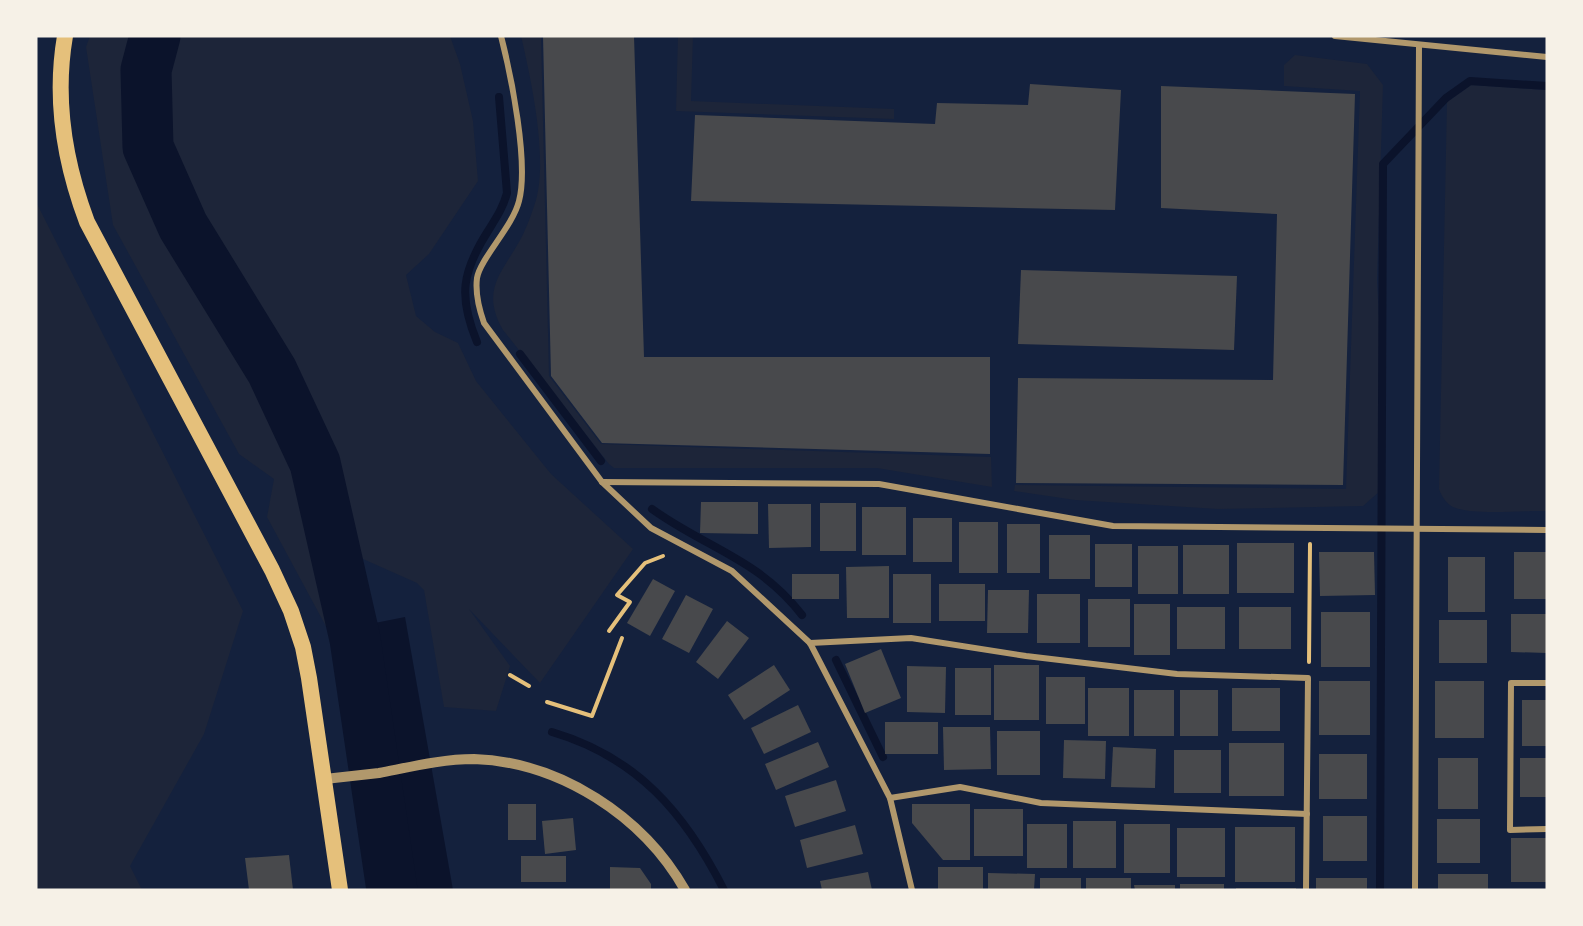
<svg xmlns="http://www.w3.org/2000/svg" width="1583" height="926" viewBox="0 0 1583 926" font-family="Raleway,sans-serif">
<rect width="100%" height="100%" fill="#14213d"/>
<!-- green -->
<g fill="#1d2539">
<polygon points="90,36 450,36 460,64 473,121 478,181 429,254 406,275 416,316 435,332 458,343 476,381 551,474 633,549 540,683 469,609 510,666 496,711 444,707 424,590 417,583 345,551 361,722 344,709 329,632 267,517 274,479 239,454 113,225 86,47"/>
<path d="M521,36h20l8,340 52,68 390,13 1,30 -115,-19h-263l-5,-4 -106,-134c-22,-39 -3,-55 16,-88 7,-12 13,-29 17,-42 12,-43 -5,-121 -15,-164z"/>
<polygon points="678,36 693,36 691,101 894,109 894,119 676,111"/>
<polygon points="1295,55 1367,64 1383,85 1377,280 1380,337 1380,491 1363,506 1218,509 1075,500 1014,491 1015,485 1346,489 1360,91 1284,86 1284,65"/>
<path d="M1471,85l76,5v421c-24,-1 -72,5 -94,-4 -7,-4 -11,-10 -14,-18l8,-387z"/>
<polygon points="36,202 243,611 204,734 130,866 142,890 36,890"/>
</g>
<!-- water -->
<polygon fill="#0b132b" points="405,617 453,890 407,890 360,626"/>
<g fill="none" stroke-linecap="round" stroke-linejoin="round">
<!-- stream -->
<g stroke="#0b132b" stroke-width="8">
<path d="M477,342c-19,-46 -15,-70 11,-111 8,-13 15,-23 19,-38l-8,-96"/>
<polyline points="520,354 601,461"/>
<path d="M652,509c54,39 107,50 150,106"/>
<polyline points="836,660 883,757"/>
<path d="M552,732c85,25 133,81 172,158"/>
<polyline points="1380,890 1383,164 1446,98 1470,81 1547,86"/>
</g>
<!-- river -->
<polyline stroke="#0b132b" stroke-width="51" points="155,36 146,70 148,147 183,226 272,371 315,463 355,639 392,890"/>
</g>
<!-- building -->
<g fill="#48494c">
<polygon points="543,36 634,36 644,357 990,357 990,454 602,443 551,376"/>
<polygon points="1030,84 1121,90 1115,210 691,201 695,115 935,124 937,103 1028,105"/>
<polygon points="1161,86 1355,94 1343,485 1016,483 1018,378 1273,380 1277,214 1161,208"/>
<polygon points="1021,270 1237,276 1234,350 1018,344"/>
<polygon points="701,502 758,502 758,534 700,533"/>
<rect x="820" y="503" width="36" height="48"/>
<polygon points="768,504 811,504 811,547 769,548"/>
<rect x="862" y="507" width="44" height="48"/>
<rect x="913" y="518" width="39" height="44"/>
<rect x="959" y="522" width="39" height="51"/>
<rect x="1007" y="524" width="33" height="49"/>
<rect x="1049" y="535" width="41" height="44"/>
<rect x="1237" y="543" width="57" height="50"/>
<rect x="1095" y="544" width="37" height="43"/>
<rect x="1183" y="545" width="46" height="49"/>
<rect x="1138" y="546" width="40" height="48"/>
<polygon points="1319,552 1374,552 1375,595 1320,596"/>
<rect x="1514" y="552" width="33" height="47"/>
<rect x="1448" y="557" width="37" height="55"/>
<polygon points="889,566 889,618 847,618 846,567"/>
<rect x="792" y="574" width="47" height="25"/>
<rect x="893" y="574" width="38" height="49"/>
<polygon points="653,579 675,591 650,636 627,623"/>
<rect x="939" y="584" width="46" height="37"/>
<polygon points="988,590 1029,590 1028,633 987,633"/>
<rect x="1037" y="594" width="43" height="49"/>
<polygon points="686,595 713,609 689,653 662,639"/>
<rect x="1088" y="599" width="42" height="48"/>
<rect x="1134" y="604" width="36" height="51"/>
<rect x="1177" y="607" width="48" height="42"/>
<rect x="1239" y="607" width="52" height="42"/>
<rect x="1321" y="612" width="49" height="55"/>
<polygon points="1511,614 1547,614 1547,653 1511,652"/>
<rect x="1439" y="620" width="48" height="43"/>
<polygon points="727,621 749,638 718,679 696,662"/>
<polygon points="881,649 901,698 865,713 845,664"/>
<polygon points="774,665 790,690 744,720 728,695"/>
<rect x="994" y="665" width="45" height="55"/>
<polygon points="907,666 946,667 945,713 907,712"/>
<rect x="955" y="668" width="36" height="47"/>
<rect x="1046" y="677" width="39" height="47"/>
<rect x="1319" y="681" width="51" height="54"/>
<rect x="1435" y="681" width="49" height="57"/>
<rect x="1088" y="688" width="41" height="48"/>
<rect x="1232" y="688" width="48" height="43"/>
<rect x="1134" y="690" width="40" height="46"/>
<rect x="1180" y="690" width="38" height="46"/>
<rect x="1522" y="700" width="25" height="46"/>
<polygon points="798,705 811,732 764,754 751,728"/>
<rect x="885" y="722" width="53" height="32"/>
<polygon points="943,727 990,727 991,769 944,770"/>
<rect x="997" y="731" width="43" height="44"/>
<polygon points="1064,740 1106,741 1105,779 1063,778"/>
<polygon points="818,742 829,767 776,790 765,764"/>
<rect x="1229" y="743" width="55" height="53"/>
<polygon points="1113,747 1156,749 1155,788 1111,787"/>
<rect x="1174" y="750" width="47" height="43"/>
<rect x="1319" y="754" width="48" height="45"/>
<rect x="1438" y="758" width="40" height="51"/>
<rect x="1520" y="758" width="27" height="39"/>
<polygon points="836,780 846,811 795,827 785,796"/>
<rect x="508" y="804" width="28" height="36"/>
<polygon points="912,804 970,804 970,860 943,860 912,823"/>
<rect x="974" y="809" width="49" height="47"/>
<rect x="1323" y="816" width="44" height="45"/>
<polygon points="573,818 576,850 545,854 542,821"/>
<rect x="1437" y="819" width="43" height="44"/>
<rect x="1073" y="821" width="43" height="47"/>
<rect x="1027" y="824" width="40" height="44"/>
<rect x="1124" y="824" width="46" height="49"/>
<polygon points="855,825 863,854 807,868 800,840"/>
<rect x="1235" y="827" width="60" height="55"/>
<rect x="1177" y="828" width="48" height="49"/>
<rect x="1511" y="838" width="36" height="44"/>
<polygon points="289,855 293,890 249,890 245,858"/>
<rect x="521" y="856" width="45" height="26"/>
<polygon points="610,867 640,868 651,884 651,890 610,890"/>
<rect x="938" y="867" width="45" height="23"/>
<polygon points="868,872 872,890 822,890 820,881"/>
<polygon points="988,873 1035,874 1034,890 988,890"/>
<rect x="1438" y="874" width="50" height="16"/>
<rect x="1040" y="878" width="41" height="12"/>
<rect x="1086" y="878" width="45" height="12"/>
<rect x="1316" y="878" width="51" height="12"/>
<rect x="1180" y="884" width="44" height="6"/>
<polygon points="1134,885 1175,885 1175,890 1135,890"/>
<rect x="1236" y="888" width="60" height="2"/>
</g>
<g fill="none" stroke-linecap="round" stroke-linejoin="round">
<!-- path -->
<g stroke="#e5c07b" stroke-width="4">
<polyline points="609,631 630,602 617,595 645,563 663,556"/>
<polyline points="1309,662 1310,544"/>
<polyline points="510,675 529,686"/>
<polyline points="547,702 592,716 622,638"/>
</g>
<!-- minor -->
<g stroke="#b1986c" stroke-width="6">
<path d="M501,36c10,39 28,127 18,165 -6,25 -39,58 -42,77 -2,16 2,31 7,45l118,159 49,46 81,43 78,72 80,155 22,92"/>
<polyline points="1335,36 1547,57"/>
<polyline points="602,482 879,484 1113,526 1547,530"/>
<polyline points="810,643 911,638 1026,656 1177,674 1308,678 1306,890"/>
<polyline points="1547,683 1511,683 1510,830 1547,829"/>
<polyline points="890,798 960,787 1041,803 1307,814"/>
<polyline points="1415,890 1419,45"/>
</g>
<!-- tertiary -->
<path stroke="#b1986c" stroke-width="10" d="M325,779c18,-2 36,-4 54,-6 31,-6 63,-14 95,-14 86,3 169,57 211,131"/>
<!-- trunk -->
<path stroke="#e5c07b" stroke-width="16" d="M65,36c-11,64 -1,125 22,186l185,348 19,41 12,36 6,31 31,212"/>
</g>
<!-- border -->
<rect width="1583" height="926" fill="none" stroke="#f6f1e7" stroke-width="75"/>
</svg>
